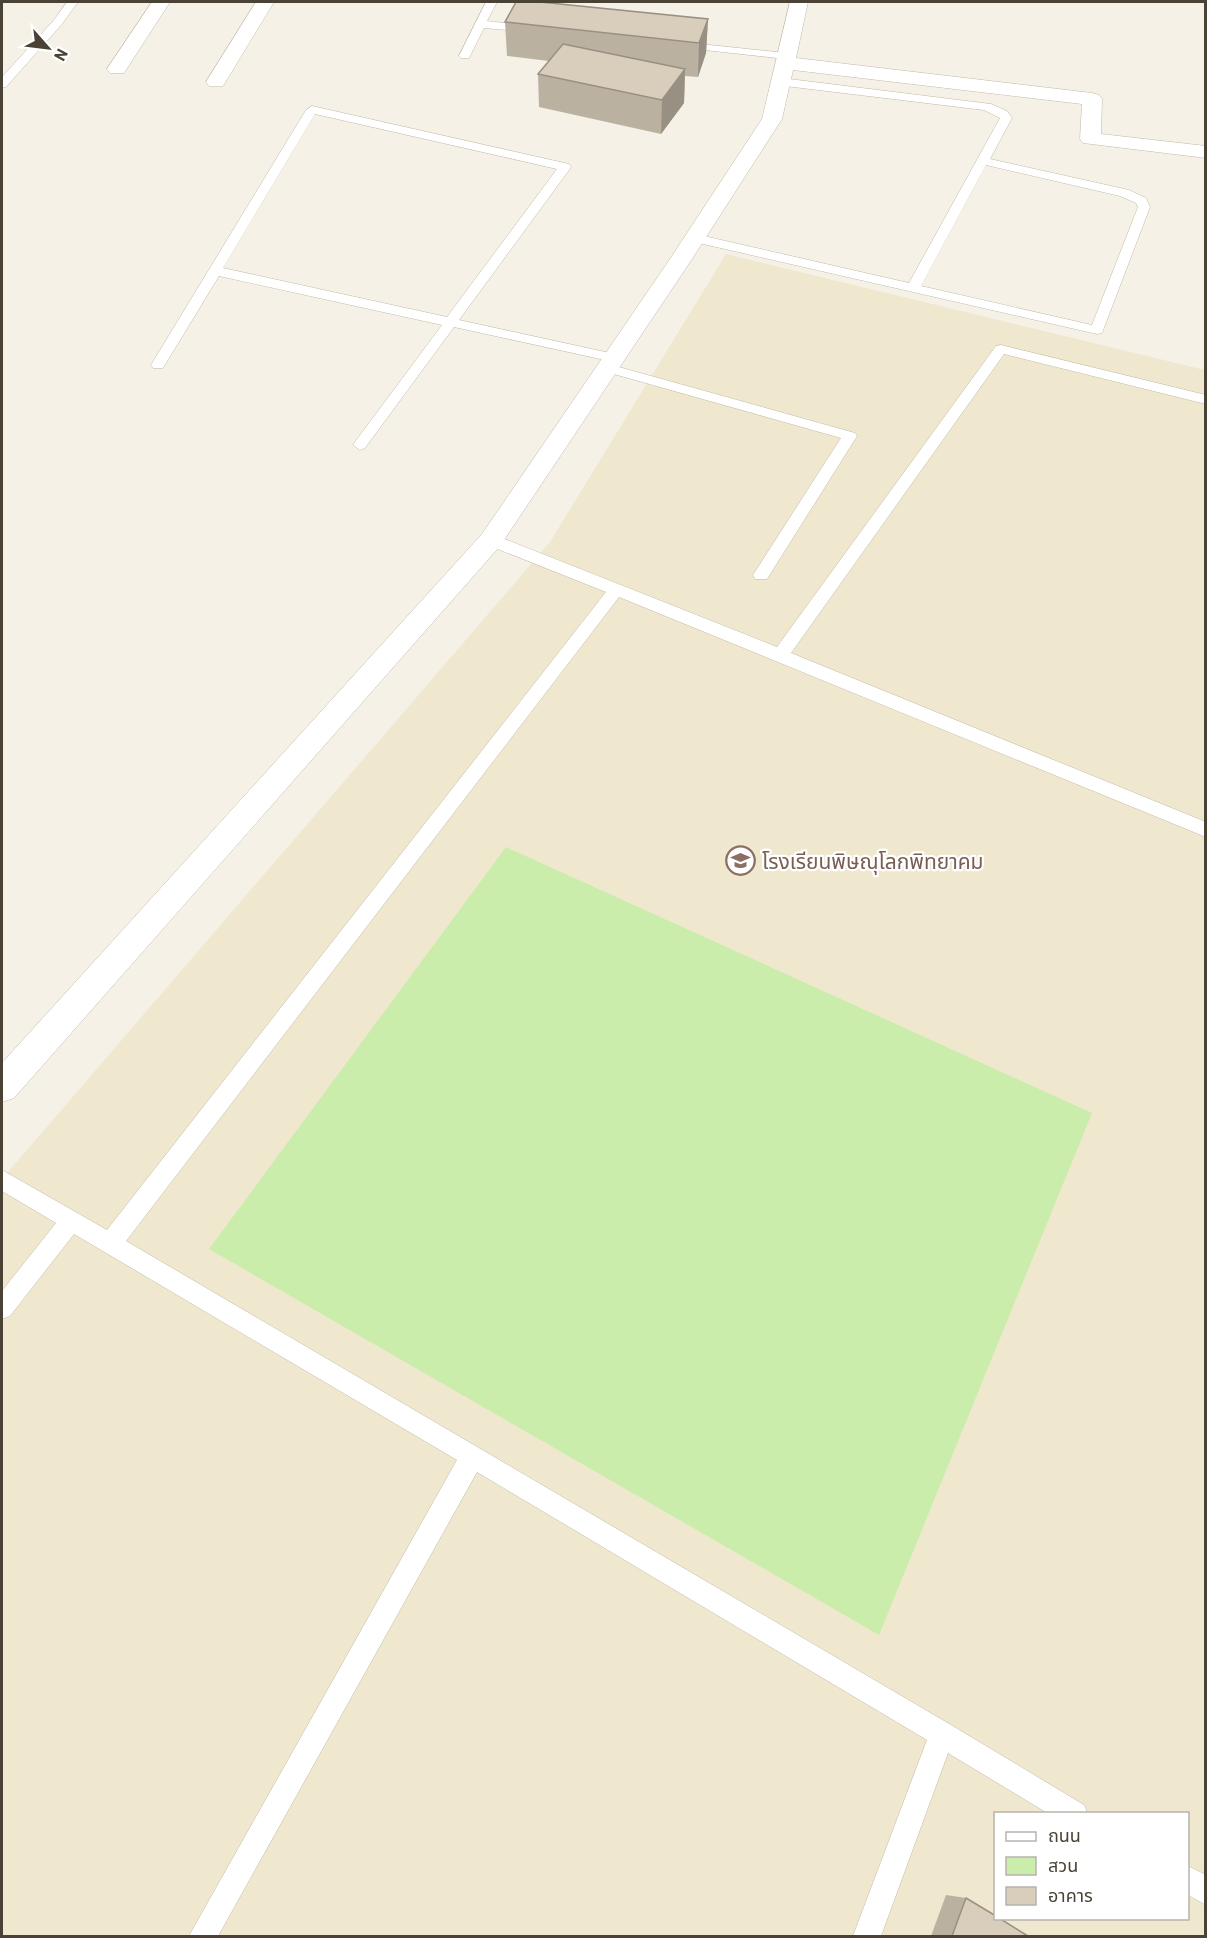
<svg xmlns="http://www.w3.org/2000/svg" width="1207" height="1938" viewBox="0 0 1207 1938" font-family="Barlow,'Noto Sans Thai',sans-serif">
<rect width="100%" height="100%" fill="#f5f1e6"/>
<!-- education -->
<path fill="#efe8cf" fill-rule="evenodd" d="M726,254l479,116v1566h-1203v-757l548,-637zM996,1814h192v104h-192z"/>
<!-- green -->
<polygon fill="#cbedab" points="506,847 1092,1113 879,1635 209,1249"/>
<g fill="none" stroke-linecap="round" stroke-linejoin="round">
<defs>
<g id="service">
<polygon points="67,2 78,2 62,24 6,87 2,87 2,77 54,20"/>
<polygon points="486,2 497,2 487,21 530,26 536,29 530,32 484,28 469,58 461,58 459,56"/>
<polygon points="681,42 786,53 792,56 786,59 677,47 677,43"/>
<path d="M781,78l210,26 16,7 5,7 -22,41 139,31 17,8 4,9 -48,126 -5,1 -407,-93 -2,-3 2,-3 5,-1 214,49 91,-165 -16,-8 -207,-25 -2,-3zM986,165l134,31 16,7 2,4 -46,118 -171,-39z"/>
<path d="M312,106l257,58 2,3 -2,3 -110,150 160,35 2,3 -2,3 -5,1 -160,-35 -89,121 -5,2 -7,-5 2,-3 87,-117 -223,-49 -56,92h-10l-2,-3 155,-255zM315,114l242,55 -110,148 -224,-49z"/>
<polygon points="1001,345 1206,395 1206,404 1004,354 791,653 1206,822 1206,837 619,597 126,1241 951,1725 1084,1805 1088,1814 1049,1814 948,1753 881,1936 853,1936 927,1740 477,1472 218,1936 189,1936 457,1460 74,1234 10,1316 2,1319 2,1291 56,1223 2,1191 2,1170 107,1230 606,592 485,544 483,540 485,536 497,536 777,647 996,346"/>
<polygon points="608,364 855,433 857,436 767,579 755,579 753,575 841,438 603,371 601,368 603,365"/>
<polygon points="1188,1866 1206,1875 1206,1905 1188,1895"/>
</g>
<g id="minor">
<polygon points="152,2 170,2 124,73 110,73 107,69"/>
<polygon points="256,2 274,2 223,86 209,86 206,82"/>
<polygon points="790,2 808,2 796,58 1092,93 1099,95 1102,99 1101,134 1206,146 1206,158 1083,143 1080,139 1082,104 793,70 782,119 692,259 500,546 14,1098 2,1102 2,1063 482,534 670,259 762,119"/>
</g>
</defs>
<!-- service casing -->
<use href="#service" stroke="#c1baa8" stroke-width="1"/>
<!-- minor casing -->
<use href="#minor" stroke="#c1baa8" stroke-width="1"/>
<!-- service -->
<use href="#service" fill="#fff" fill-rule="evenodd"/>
<!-- minor -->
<use href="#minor" fill="#fff" fill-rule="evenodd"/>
</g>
<!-- wall -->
<g fill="#bab1a1">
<polygon points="708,19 706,53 698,77 685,76 684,103 661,134 539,107 538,74 549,61 507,56 505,22"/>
<polygon points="946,1895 966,1898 1028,1936 931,1936"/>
</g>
<!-- shaded-wall -->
<g fill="#979083">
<polygon points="708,19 706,53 698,77 699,43"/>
<polygon points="685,69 684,103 661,134 662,100"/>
</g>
<!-- building -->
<g fill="#d8cebb" stroke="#979083" stroke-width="1.5">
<polygon points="516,2 540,2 708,19 699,43 505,22"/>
<polygon points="563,44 685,69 662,100 538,74"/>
<polygon points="966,1898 996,1916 996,1918 999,1918 1028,1936 952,1936"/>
</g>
<!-- icons -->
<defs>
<symbol id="school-ring" viewBox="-11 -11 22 22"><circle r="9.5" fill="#fff" stroke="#8d6e63" stroke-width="1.5"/><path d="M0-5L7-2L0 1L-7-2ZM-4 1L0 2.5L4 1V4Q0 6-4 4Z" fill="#8d6e63"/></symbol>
</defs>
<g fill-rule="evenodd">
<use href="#school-ring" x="724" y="844" width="33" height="33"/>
</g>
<g text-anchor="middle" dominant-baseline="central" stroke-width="4.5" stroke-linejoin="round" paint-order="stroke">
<!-- education labels -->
<g font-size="21" fill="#785e54" stroke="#fff" text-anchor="start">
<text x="762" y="860">โรงเรียนพิษณุโลกพิทยาคม</text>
</g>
</g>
<!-- border -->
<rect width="1207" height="1938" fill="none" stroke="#494235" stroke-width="6"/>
<!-- legend -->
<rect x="994" y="1812" width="195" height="108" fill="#ffffff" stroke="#b6b3ae" stroke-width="1.5"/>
<rect x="1006" y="1832" width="30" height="9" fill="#ffffff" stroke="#b6b3ae" stroke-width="1.5"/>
<text x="1048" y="1842" font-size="18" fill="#494235">ถนน</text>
<rect x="1006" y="1857" width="30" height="18" fill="#cbedab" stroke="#b6b3ae" stroke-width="1.5"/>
<text x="1048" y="1872" font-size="18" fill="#494235">สวน</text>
<rect x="1006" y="1887" width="30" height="18" fill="#d8cebb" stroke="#b6b3ae" stroke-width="1.5"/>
<text x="1048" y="1902" font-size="18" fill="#494235">อาคาร</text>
<!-- north arrow -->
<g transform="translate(48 48) rotate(118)" stroke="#ffffff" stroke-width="4.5" paint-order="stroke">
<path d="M0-4.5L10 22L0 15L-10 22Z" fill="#494235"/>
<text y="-9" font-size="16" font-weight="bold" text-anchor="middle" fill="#494235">N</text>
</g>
</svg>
